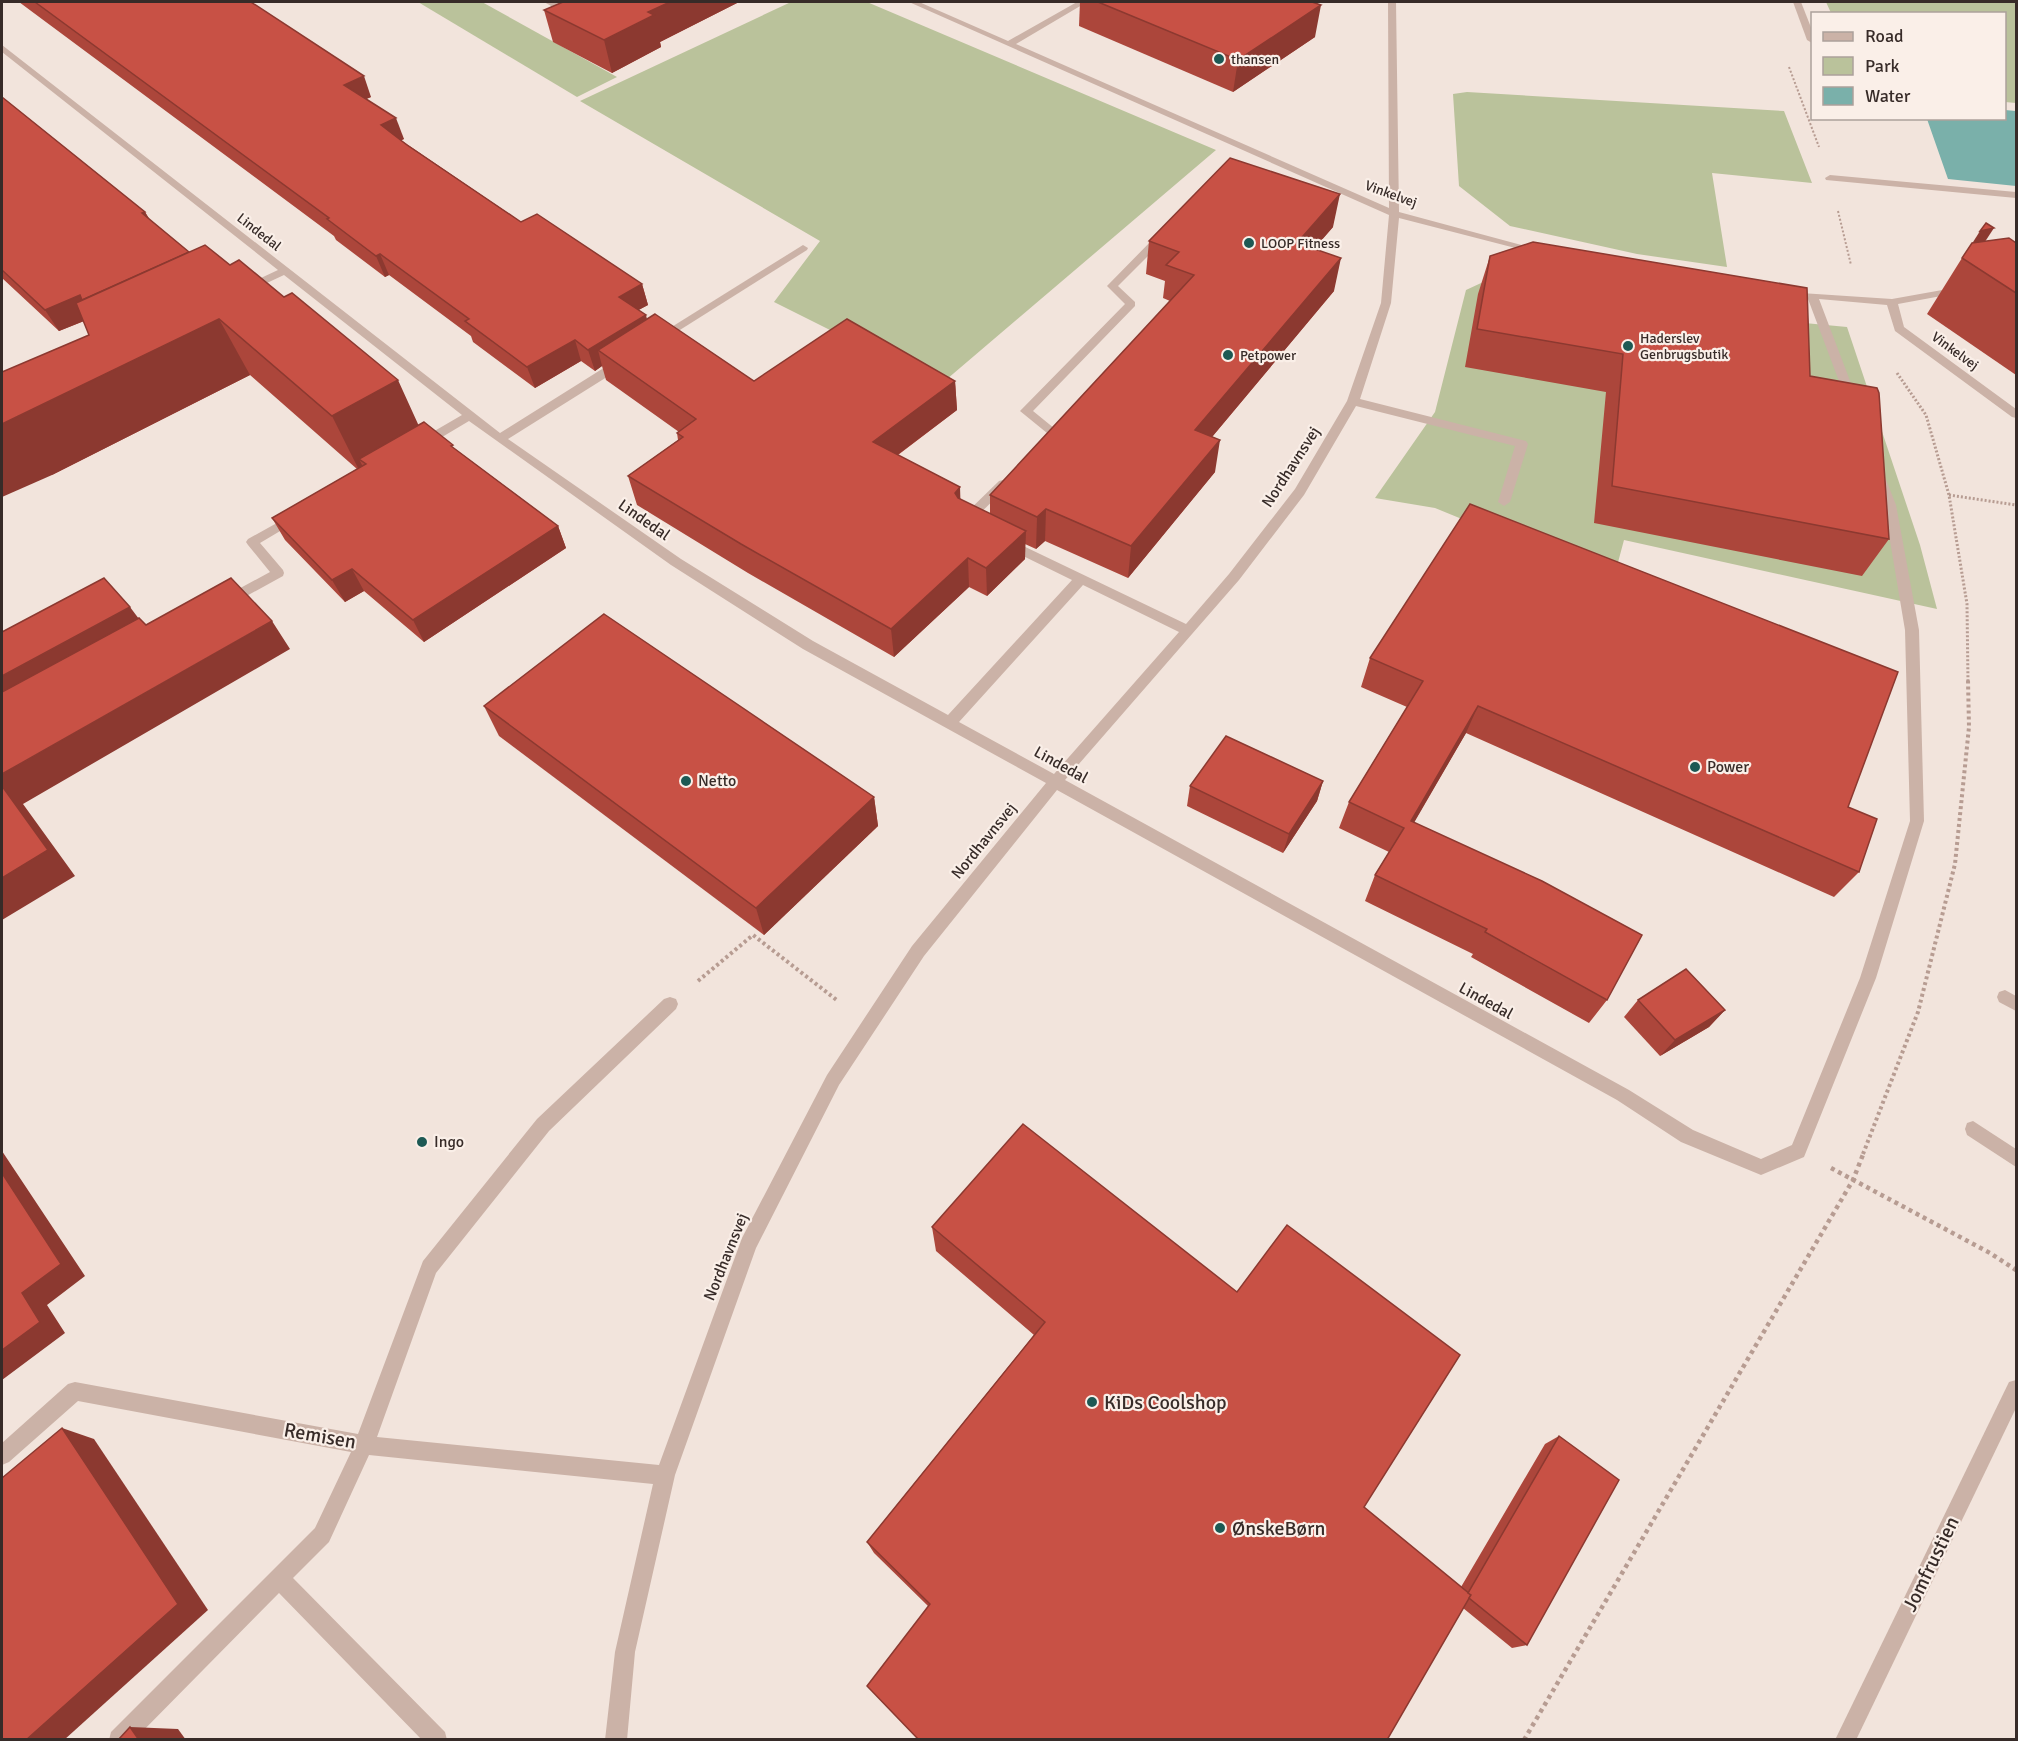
<svg xmlns="http://www.w3.org/2000/svg" width="2018" height="1741" viewBox="0 0 2018 1741" font-family="Signika,sans-serif">
<rect width="100%" height="100%" fill="#f2e4dc"/>
<!-- green -->
<g fill="#bac29b">
<polygon points="418,2 482,2 617,77 577,97"/>
<polygon points="791,2 867,2 1216,150 940,385 774,302 820,241 580,101"/>
<polygon points="1826,2 2016,2 2016,103 2005,102 2004,14 1831,13"/>
<polygon points="1467,92 1784,111 1812,183 1712,173 1727,267 1637,254 1510,226 1459,186 1453,94"/>
<polygon points="1507,271 1762,319 1847,327 1920,545 1937,609 1624,540 1613,581 1435,508 1375,498 1435,412 1466,290"/>
</g>
<!-- water -->
<polygon fill="#7ab0aa" points="2005,110 2016,111 2016,186 1948,179 1927,119 2004,118"/>
<g fill="none" stroke-linecap="round" stroke-linejoin="round">
<!-- path-far3 -->
<g stroke="#b79c92" stroke-width="2" stroke-dasharray="2 2" stroke-linecap="butt">
<polyline points="1789,67 1819,147"/>
<polyline points="1838,211 1851,265"/>
</g>
<!-- path-far2 -->
<g stroke="#b79c92" stroke-width="3" stroke-dasharray="2 2" stroke-linecap="butt">
<polyline points="1897,373 1926,415 1949,495 1967,604 1968,682"/>
<polyline points="1949,495 2016,505"/>
</g>
<!-- path-far1 -->
<g stroke="#b79c92" stroke-width="4" stroke-dasharray="3 3" stroke-linecap="butt">
<polyline points="698,981 753,935 838,1001"/>
<polyline points="1863,1154 1918,1012 1955,864 1969,727 1968,680"/>
</g>
<!-- path -->
<g stroke="#b79c92" stroke-width="4.5" stroke-dasharray="4 4" stroke-linecap="butt">
<polyline points="1831,1168 1990,1253 2016,1270"/>
<polyline points="1524,1740 1853,1180 1864,1152"/>
</g>
<!-- minor -->
<g fill="#cbb2a7" fill-rule="evenodd">
<polygon points="544,2 589,5 597,2 607,2 590,11 553,7"/>
<path d="M909,2h10l89,39 69,-39h10l-71,42 373,164 -1,-206h8l3,210 145,39 -5,3 -140,-36 -8,85 -31,96 166,42 2,3 -18,58 -6,4 -6,-4 17,-56 -159,-40 -52,89 -65,85 -174,200 564,310 64,40 68,29 31,-14 68,-167 50,-157 -5,-191 -21,-125 -11,-30 2,-3h8l13,33 23,125 5,191 -48,157 -72,179 -43,18 -80,-33 -64,-42 -560,-310 -133,166 -85,129 -83,163 -81,227 -40,177 -8,88h-22l10,-88 38,-168 -284,-29 -40,87 -36,36 152,154 2,8h-25l-143,-147 -145,147h-25l2,-8 204,-204 36,-76 -273,-51 -69,61 -7,3v-22l66,-59 7,-2 283,52 65,-173 114,-142 127,-120 6,-2 6,2 2,5 -2,5 -127,122 -113,142 -59,164 282,28 83,-227 85,-163 85,-129 134,-163 -243,-134 -132,-84 -202,-144 -42,25h-8v-6l43,-25 -178,-140 -34,16h-8v-4l36,-17 -276,-218v-7l498,388 118,-74h8v6l-118,74 173,120 132,82 135,74 124,-135 -67,-33 -2,-3 2,-3h8l173,83 43,-50 66,-85 52,-88 34,-98 8,-88zM1083,585l96,47 -125,142 -95,-52z"/>
<polygon points="1793,2 1801,2 1812,30 1812,43 1807,40"/>
<polygon points="1830,175 2016,192 2016,198 1826,180 1825,178"/>
<polygon points="1161,234 1166,237 1165,239 1118,286 1135,302 1135,306 1033,411 1060,433 1047,447 1039,447 1037,444 1047,433 1020,411 1125,304 1107,286 1157,235"/>
<polygon points="803,245 808,248 807,250 664,340 656,340 654,338"/>
<polygon points="1959,287 1964,290 1963,292 1898,304 1904,327 2016,409 2016,418 2012,417 1895,331 1887,305 1819,299 1858,402 1856,405 1848,405 1808,299 1801,297 1801,293 1892,299"/>
<polygon points="1003,480 1007,481 1007,487 968,525 960,525 958,522 960,519 999,481"/>
<polygon points="293,514 297,515 299,518 297,521 260,543 283,570 284,573 283,576 232,604 222,604 220,601 222,598 270,572 248,545 246,542 248,539"/>
<polygon points="2005,990 2016,996 2016,1011 1999,1002 1997,997 1999,992"/>
<polygon points="1973,1121 2016,1149 2016,1167 1967,1135 1965,1129 1967,1123"/>
<polygon points="2016,1380 2016,1408 1856,1740 1835,1740 2009,1382"/>
</g>
</g>
<!-- wall -->
<g fill="#ac463b">
<polygon points="19,2 251,2 371,97 366,99 404,139 401,140 521,222 642,284 648,305 638,310 647,320 754,381 955,381 957,410 898,455 960,487 960,499 990,514 990,495 1170,301 1163,298 1165,281 1146,274 1149,241 1333,227 1314,249 1334,291 1212,437 1215,472 1128,578 1045,541 1036,549 1025,544 1025,559 987,596 969,587 894,657 748,573 637,505 628,476 678,440 677,433 679,432 606,380 602,366 595,371 581,361 535,388 473,342 471,336 389,275 385,277 336,240 334,236"/>
<polygon points="563,2 739,2 660,42 661,47 612,73 553,42 544,10"/>
<polygon points="1080,2 1312,2 1315,37 1233,92 1079,26"/>
<polygon points="2,97 145,212 150,220 189,252 418,425 455,449 558,526 566,548 424,642 364,591 345,602 285,540 272,518 357,469 250,375 52,475 89,335 84,321 59,331 2,278"/>
<polygon points="1986,241 2016,243 2016,375 1927,314 1962,258"/>
<polygon points="1490,256 1810,376 1889,539 1862,576 1594,523 1606,392 1465,367 1478,294"/>
<polygon points="1370,658 1848,807 1859,872 1834,897 1466,733 1414,822 1607,1000 1589,1023 1471,957 1473,954 1365,901 1375,875 1389,852 1339,828 1349,802 1407,707 1361,687"/>
<polygon points="484,706 874,797 878,826 764,935 499,736"/>
<polygon points="1323,781 1317,801 1283,853 1187,806 1190,786"/>
<polygon points="1638,1000 1725,1010 1709,1027 1660,1056 1624,1017"/>
<polygon points="932,1227 1364,1507 1461,1587 1545,1444 1559,1436 1527,1645 1512,1648 1463,1608 928,1606 874,1553 867,1542 1034,1335 936,1251"/>
</g>
<!-- shaded-wall -->
<g fill="#8c3930">
<polygon points="670,2 739,2 660,42 661,47 612,73 604,40 648,12"/>
<polygon points="1321,5 1315,37 1233,92 1238,60"/>
<polygon points="364,76 371,97 352,105 344,85"/>
<polygon points="396,118 404,139 389,146 381,125"/>
<polygon points="1340,194 1333,227 1290,276 1297,243"/>
<polygon points="145,212 157,233 142,213"/>
<polygon points="1994,228 1971,263 1963,258 1980,231"/>
<polygon points="380,254 389,275 385,277 376,256"/>
<polygon points="1341,258 1334,291 1191,462 1195,430"/>
<polygon points="642,284 648,305 624,318 619,297"/>
<polygon points="80,295 94,317 59,331 45,310"/>
<polygon points="646,315 651,336 598,350 602,366 595,371 588,350"/>
<polygon points="219,319 250,375 52,475 2,497 2,424"/>
<polygon points="575,340 581,361 535,388 527,367"/>
<polygon points="398,380 423,435 359,459 364,469 360,472 332,416"/>
<polygon points="955,381 957,410 876,471 873,442"/>
<polygon points="1220,440 1215,472 1128,578 1131,546"/>
<polygon points="960,487 961,516 955,493"/>
<polygon points="1046,509 1045,541 1036,549 1037,517"/>
<polygon points="558,526 566,548 424,642 413,620"/>
<polygon points="1026,531 1025,559 987,596 986,568"/>
<polygon points="968,558 969,587 894,657 891,629"/>
<polygon points="352,569 364,591 345,602 332,580"/>
<polygon points="130,607 151,635 2,718 2,676"/>
<polygon points="272,621 290,649 23,804 75,876 2,920 2,774"/>
<polygon points="1478,706 1466,733 1400,847 1411,821"/>
<polygon points="1323,781 1317,801 1283,853 1289,834"/>
<polygon points="874,797 878,826 764,935 756,908"/>
<polygon points="1725,1010 1709,1027 1660,1056 1675,1040"/>
<polygon points="2,1151 85,1276 47,1305 65,1333 2,1380"/>
<polygon points="62,1428 94,1439 208,1610 64,1740 26,1740"/>
<polygon points="130,1727 178,1729 186,1740 139,1740"/>
</g>
<!-- building -->
<g fill="#c85145" stroke="#8c3930" stroke-width="1.5">
<polygon points="35,2 251,2 364,76 344,85 396,118 381,125 407,145 521,222 537,214 642,284 619,297 646,315 588,350 575,340 527,367 465,321 469,319 380,254 376,256 327,219 329,218"/>
<polygon points="563,2 670,2 648,12 654,15 604,40 544,10"/>
<polygon points="1098,2 1312,2 1321,5 1238,60"/>
<polygon points="2,97 145,212 142,213 189,252 82,300 80,295 45,310 2,270"/>
<polygon points="1230,158 1340,194 1297,243 1341,258 1195,430 1220,440 1131,546 1046,509 1037,517 990,495 1194,275 1166,265 1179,252 1149,241"/>
<polygon points="1986,223 1994,228 1980,231"/>
<polygon points="2009,238 2016,243 2016,293 1962,258 1972,243"/>
<polygon points="1533,242 1807,288 1810,376 1877,388 1879,393 1889,539 1612,486 1623,354 1477,329 1490,256"/>
<polygon points="205,245 230,265 239,260 284,297 292,293 398,380 332,416 219,319 2,424 2,372 89,335 76,303"/>
<polygon points="655,314 754,381 847,319 955,381 873,442 960,487 955,493 958,498 1026,531 986,568 968,558 891,629 741,544 628,476 683,437 677,433 696,419 598,350"/>
<polygon points="424,422 453,445 451,446 558,526 413,620 352,569 332,580 272,518 366,464 359,459"/>
<polygon points="1470,504 1898,672 1848,807 1877,819 1859,872 1478,706 1411,821 1542,881 1642,935 1607,1000 1485,932 1487,929 1375,875 1404,828 1349,802 1423,681 1370,658"/>
<polygon points="104,578 130,607 2,676 2,632"/>
<polygon points="231,578 272,621 2,774 2,692 139,618 146,625"/>
<polygon points="604,614 874,797 756,908 484,706"/>
<polygon points="1226,736 1323,781 1289,834 1190,786"/>
<polygon points="2,786 48,850 2,878"/>
<polygon points="1686,969 1725,1010 1675,1040 1638,1000"/>
<polygon points="1023,1124 1237,1292 1287,1225 1460,1355 1364,1507 1471,1595 1387,1740 919,1740 867,1686 930,1604 867,1542 1045,1322 932,1227"/>
<polygon points="2,1173 61,1264 22,1293 40,1322 2,1350"/>
<polygon points="62,1428 178,1604 26,1740 2,1740 2,1478"/>
<polygon points="1559,1436 1619,1480 1527,1645 1469,1598 1471,1595 1468,1593"/>
<polygon points="130,1727 139,1740 118,1740"/>
</g>
<!-- markers -->
<g fill="#1d5954" stroke="#faefe8" stroke-width="2">
<circle cx="1219" cy="59" r="6"/>
<circle cx="1249" cy="243" r="6"/>
<circle cx="1628" cy="346" r="6"/>
<circle cx="1228" cy="355" r="6"/>
<circle cx="1695" cy="767" r="6"/>
<circle cx="686" cy="781" r="6"/>
<circle cx="422" cy="1142" r="6"/>
<circle cx="1092" cy="1402" r="6"/>
<circle cx="1220" cy="1528" r="6"/>
</g>
<g text-anchor="middle" dominant-baseline="central" stroke-width="4.5" stroke-linejoin="round" paint-order="stroke">
<!-- far-poi labels -->
<g font-size="14" fill="#372b28" stroke="#faefe8" text-anchor="start">
<text x="1231" y="59">thansen</text>
<text x="1261" y="243">LOOP Fitness</text>
<text x="1640" y="338">Haderslev<tspan x="1640" dy="16">Genbrugsbutik</tspan></text>
<text x="1240" y="355">Petpower</text>
</g>
<!-- far-street labels -->
<g font-size="14" fill="#372b28" stroke="#faefe8">
<text transform="translate(1391 194) rotate(20)">Vinkelvej</text>
<text transform="translate(259 232) rotate(38)">Lindedal</text>
<text transform="translate(1955 351) rotate(36)">Vinkelvej</text>
</g>
<!-- street labels -->
<g font-size="16" fill="#372b28" stroke="#faefe8">
<text transform="translate(1291 467) rotate(-57)">Nordhavnsvej</text>
<text transform="translate(644 520) rotate(35)">Lindedal</text>
<text transform="translate(1061 765) rotate(29)">Lindedal</text>
<text transform="translate(984 841) rotate(-51)">Nordhavnsvej</text>
<text transform="translate(1486 1001) rotate(29)">Lindedal</text>
<text transform="translate(726 1257) rotate(-68)">Nordhavnsvej</text>
</g>
<!-- poi labels -->
<g font-size="16" fill="#372b28" stroke="#faefe8" text-anchor="start">
<text x="1707" y="767">Power</text>
<text x="698" y="781">Netto</text>
<text x="434" y="1142">Ingo</text>
</g>
<!-- near-poi labels -->
<g font-size="20" fill="#372b28" stroke="#faefe8" text-anchor="start">
<text x="1104" y="1402">KiDs Coolshop</text>
<text x="1232" y="1528">ØnskeBørn</text>
</g>
<!-- near-street labels -->
<g font-size="20" fill="#372b28" stroke="#faefe8">
<text transform="translate(320 1436) rotate(10)">Remisen</text>
<text transform="translate(1931 1564) rotate(-64)">Jomfrustien</text>
</g>
</g>
<!-- border -->
<rect width="2018" height="1741" fill="none" stroke="#372b28" stroke-width="6"/>
<!-- legend -->
<rect x="1811" y="12" width="195" height="108" fill="#faefe8" stroke="#aca19b" stroke-width="1.5"/>
<rect x="1823" y="32" width="30" height="9" fill="#cbb2a7" stroke="#aca19b" stroke-width="1.5"/>
<text x="1865" y="42" font-size="18" fill="#372b28">Road</text>
<rect x="1823" y="57" width="30" height="18" fill="#bac29b" stroke="#aca19b" stroke-width="1.5"/>
<text x="1865" y="72" font-size="18" fill="#372b28">Park</text>
<rect x="1823" y="87" width="30" height="18" fill="#7ab0aa" stroke="#aca19b" stroke-width="1.5"/>
<text x="1865" y="102" font-size="18" fill="#372b28">Water</text>
</svg>
